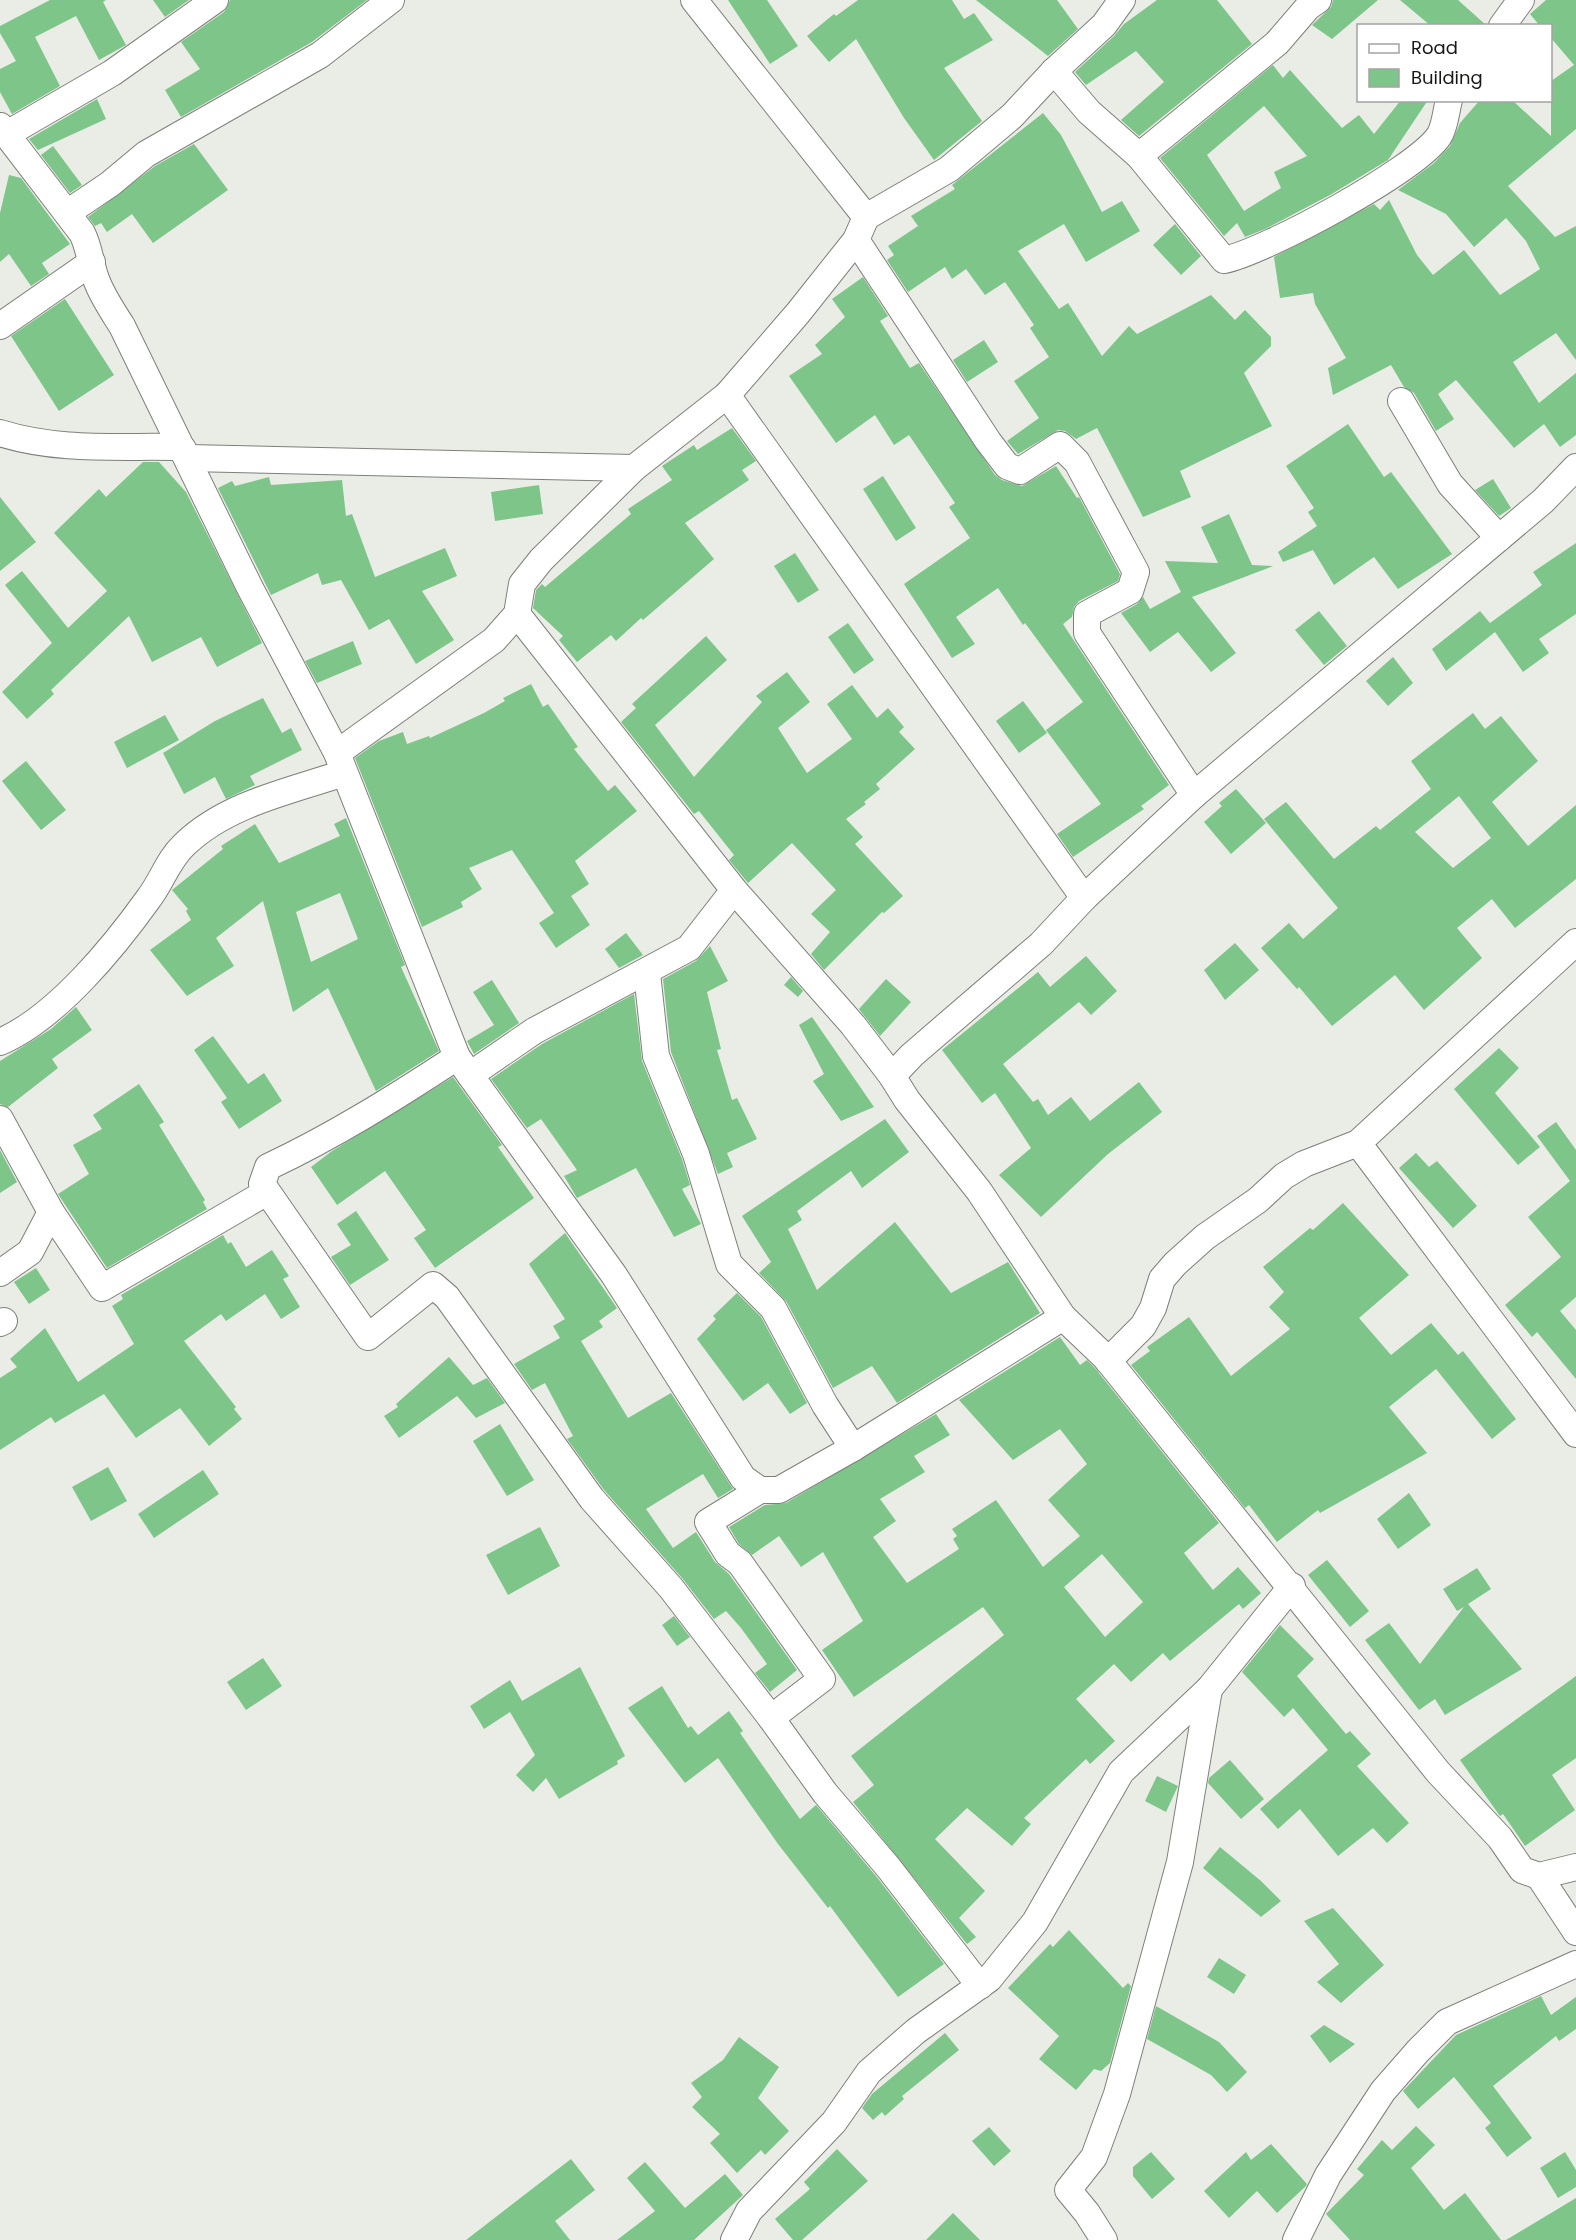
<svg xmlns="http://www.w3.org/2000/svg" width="1576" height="2240" viewBox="0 0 1576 2240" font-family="Poppins,sans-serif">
<rect width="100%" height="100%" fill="#eaede6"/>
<!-- building -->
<g fill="#7dc589" fill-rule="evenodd">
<polygon points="50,0 106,0 103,2 126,45 99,60 76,16 35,37 60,86 12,114 0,92 0,69 16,61 0,33 0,26"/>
<polygon points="153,0 189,0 165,17"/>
<polygon points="230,0 367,0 312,42 181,117 165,90 200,69 181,42 224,12"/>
<polygon points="728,0 767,0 798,46 770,64"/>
<polygon points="858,0 952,0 964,19 974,13 993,40 944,68 982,121 934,160 904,118 856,39 829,62 807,36 834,14 836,16"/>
<polygon points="976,0 1057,0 1078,29 1048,56"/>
<polygon points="1157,0 1217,0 1252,44 1139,136 1121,120 1164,82 1136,51 1086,85 1075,72 1114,36 1124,24"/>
<polygon points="1333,0 1378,0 1332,39 1312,25 1331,7"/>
<polygon points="1400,0 1458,0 1487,26 1431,26"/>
<polygon points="1546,0 1576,0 1576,129 1508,186 1555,237 1576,226 1576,360 1556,333 1513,362 1539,403 1576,373 1576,435 1560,447 1544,424 1514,448 1456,380 1438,394 1454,419 1436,431 1414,393 1404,387 1391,365 1333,395 1328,368 1346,358 1315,304 1313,293 1280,298 1274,257 1374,204 1380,210 1389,200 1417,255 1433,275 1464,250 1500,295 1540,269 1526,241 1506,218 1474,247 1446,214 1398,190 1434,163 1450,146 1460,123 1480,100 1512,100 1551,136 1551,81 1574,65 1551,38 1551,26 1540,26 1530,14"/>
<path d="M1273,65l10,13 7,-8 52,58 17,-13 15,19 27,-34h27l-40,60 -58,35 -65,34 -20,8 -8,-14 -13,13 -64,-78zM1264,106l43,50 -33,16 7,16 -37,23 -37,-56z"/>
<polygon points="97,99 106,119 38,150 29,139"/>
<polygon points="1043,113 1061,135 1102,212 1122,201 1140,231 1086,262 1064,224 1018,251 1059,309 1068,303 1102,356 1129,326 1137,334 1211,295 1235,320 1245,310 1271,337 1271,346 1244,373 1272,426 1180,471 1191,497 1143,517 1097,428 1076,439 1065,431 1058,430 1018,454 1007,441 1039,418 1014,381 1049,357 1030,328 1034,325 1005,282 985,295 966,269 952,279 945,267 908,292 887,260 894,255 888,246 918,226 911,216 955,189 952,185"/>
<polygon points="194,144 228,190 153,243 132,214 107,232 101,223 95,226 88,217 155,166"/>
<polygon points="53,146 82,185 70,193 41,155"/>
<polygon points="9,175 21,178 70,244 42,263 49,274 31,286 9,254 0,262 0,213"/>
<polygon points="1175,224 1201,256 1181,275 1153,245"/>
<polygon points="863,277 888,316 880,321 910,368 919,363 995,475 1002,480 1022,486 1056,466 1077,498 1079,497 1120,574 1118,581 1079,601 1074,607 1072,617 1063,624 1169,785 1141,806 1144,809 1073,857 1057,834 1101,804 1046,730 1083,702 1025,623 1023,625 998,588 956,617 975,644 952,658 904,584 970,538 949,507 955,503 909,435 894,445 875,415 836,443 789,376 822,354 815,345 845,317 832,299"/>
<polygon points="65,299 114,375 59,411 11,336"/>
<polygon points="984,340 998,362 967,382 953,360"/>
<polygon points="1348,424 1384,477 1391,472 1452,554 1398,589 1374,557 1334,585 1313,550 1283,562 1278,552 1317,526 1308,512 1314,508 1286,466"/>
<polygon points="732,428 756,461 742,470 749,480 685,523 714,559 643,620 641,618 616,641 611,635 577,662 559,640 563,636 533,608 536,590 542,584 545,587 631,514 628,509 672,480 662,466 694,445 697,450"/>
<polygon points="143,462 159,462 186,492 262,643 217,667 201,637 152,662 129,616 51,690 54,694 27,719 2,692 52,643 5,585 22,571 68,628 107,591 54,533 99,489 106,497"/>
<polygon points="883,476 916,528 896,541 863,489"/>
<polygon points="269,477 271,485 342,480 346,516 352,514 375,577 445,548 457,576 422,591 454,640 416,664 389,619 369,630 341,580 322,585 318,573 271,595 218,488 232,481 235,486"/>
<polygon points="1493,479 1511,508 1499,516 1475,490"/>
<polygon points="539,485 543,514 495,521 491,492"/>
<polygon points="0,497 36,542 0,571"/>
<polygon points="1229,514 1252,565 1273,566 1192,597 1236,653 1211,672 1178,632 1150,652 1121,613 1137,604 1143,597 1150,609 1181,592 1165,561 1218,563 1201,527"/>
<polygon points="1576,543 1576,614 1539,639 1549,653 1523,672 1495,632 1446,671 1432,649 1480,611 1490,623 1542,585 1533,572"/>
<polygon points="795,553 819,590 798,603 774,566"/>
<polygon points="1319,611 1347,646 1324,665 1295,630"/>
<polygon points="848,623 874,660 854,674 828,637"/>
<polygon points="706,636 727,660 655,725 694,777 762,702 756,696 787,672 810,702 778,728 807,773 852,739 827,704 852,685 877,718 888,708 904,727 899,732 915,749 876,784 880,789 864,802 866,804 846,819 863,837 855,844 903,896 884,913 882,912 824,970 811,954 830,932 811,914 836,890 792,843 748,883 729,860 734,855 699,811 694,814 621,722 636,708 632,704"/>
<polygon points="353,641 362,664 317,683 305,661"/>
<polygon points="1393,657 1413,683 1388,706 1366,681"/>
<polygon points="531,684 543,707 548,704 578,747 574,749 608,791 615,785 637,811 575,861 589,884 571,896 590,925 556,948 539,923 554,913 512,850 469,868 482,889 461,902 463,907 422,927 355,758 379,741 403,732 407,744 429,736 430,738 484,713 505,701 503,698"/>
<polygon points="263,698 282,733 291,728 302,750 250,776 255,785 226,799 215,777 184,794 163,753 215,721"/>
<polygon points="1023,701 1047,733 1019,753 996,721"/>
<path d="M1473,713l12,16 16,-13 37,45 -46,41 36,44 48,-41v74l-61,49 -23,-29 -35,29 25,30 -58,52 -29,-35 -63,51 -33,-39 -2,2 -36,-41 28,-25 14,16 35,-31 -74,-89 22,-17 48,57 42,-33 4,4 51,-41 -20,-28zM1459,796l32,42 -38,30 -38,-36z"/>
<polygon points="165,715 179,740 127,768 114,742"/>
<polygon points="26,761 66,810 41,830 2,781"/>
<polygon points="1236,789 1266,823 1231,854 1204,822 1222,806 1219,803"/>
<path d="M346,818l59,147 -4,2 38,84 -63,40 -48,-103 -35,24 -30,-111 -47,37 18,28 -47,30 -37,-46 41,-30 -5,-9 2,-2 -16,-19 51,-41 -2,-3 34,-22 24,39 61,-27 -6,-12zM340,893l18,46 -47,23 -15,-50z"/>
<polygon points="626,933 643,955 619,968 605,949"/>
<polygon points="1235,943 1259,970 1225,1000 1204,970"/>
<polygon points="710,946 728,981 707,992 721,1049 717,1050 732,1100 737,1098 757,1139 727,1153 733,1167 718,1174 671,1052 663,979 696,961"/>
<polygon points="1086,956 1117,991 1091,1015 1079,1002 1003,1064 1033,1102 1038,1099 1048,1115 1071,1097 1090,1121 1139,1082 1162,1112 1108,1154 1041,1217 999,1175 1031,1148 995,1093 982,1103 942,1050 1038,972 1050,987"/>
<polygon points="791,977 803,991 798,997 784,985"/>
<polygon points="886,979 911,1002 880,1036 859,1009"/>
<polygon points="492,980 519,1023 474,1054 467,1041 494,1025 473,992"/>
<polygon points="634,994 642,1061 682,1159 690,1185 682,1189 701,1224 674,1237 636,1168 577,1198 564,1176 577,1170 541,1119 527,1128 491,1079 542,1044"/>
<polygon points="76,1007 92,1030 52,1059 58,1068 8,1107 0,1104 0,1061 51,1029"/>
<polygon points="812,1017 874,1107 841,1121 813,1081 824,1074 799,1025"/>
<polygon points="213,1036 248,1084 264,1073 282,1101 239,1129 221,1102 227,1098 194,1050"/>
<polygon points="1499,1048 1519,1068 1495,1093 1540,1147 1518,1165 1454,1089"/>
<polygon points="453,1077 502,1145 498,1147 534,1198 435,1268 414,1238 426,1230 385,1171 337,1205 311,1167 332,1151"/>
<polygon points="139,1084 164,1122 159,1125 205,1200 203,1202 207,1209 107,1268 58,1194 89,1174 73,1145 102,1129 93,1115"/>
<polygon points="885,1119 909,1152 862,1188 851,1171 797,1211 802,1220 788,1229 817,1290 895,1222 951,1293 1008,1262 1040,1313 897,1403 872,1366 833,1388 786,1301 759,1273 771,1262 742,1216"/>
<polygon points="1556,1122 1576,1150 1576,1297 1560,1311 1576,1330 1576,1379 1537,1332 1532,1337 1505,1305 1561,1257 1528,1217 1570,1181 1537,1136"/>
<polygon points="0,1150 17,1182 0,1193"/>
<polygon points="1416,1153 1429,1167 1437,1161 1477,1206 1453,1228 1399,1168"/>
<polygon points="1343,1203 1409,1275 1359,1318 1391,1355 1431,1323 1458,1355 1463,1351 1516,1419 1492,1439 1436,1369 1389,1407 1427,1453 1320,1513 1318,1510 1277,1542 1249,1505 1245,1508 1131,1365 1150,1351 1147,1347 1189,1317 1231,1376 1290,1329 1269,1307 1284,1292 1263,1267 1310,1228 1313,1230"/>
<polygon points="356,1211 389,1260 350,1285 331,1257 351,1245 337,1224"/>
<polygon points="565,1233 617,1308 599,1321 603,1327 581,1341 628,1418 671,1393 733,1489 718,1498 703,1474 646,1509 673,1548 696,1532 715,1562 729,1574 797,1670 770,1692 755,1673 767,1664 741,1628 726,1611 714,1619 682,1578 604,1490 567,1439 573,1436 545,1383 532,1390 514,1364 560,1338 553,1326 565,1319 529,1264"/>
<polygon points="223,1235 228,1244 231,1242 246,1267 272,1250 289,1276 283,1279 300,1307 281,1319 265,1294 226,1321 221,1314 184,1341 236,1407 234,1409 242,1419 209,1446 180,1408 136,1438 104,1394 55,1423 51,1417 0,1450 0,1378 17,1367 10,1359 45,1328 78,1382 134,1344 112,1306 123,1299 121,1295"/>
<polygon points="36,1268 50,1290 29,1304 14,1282"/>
<polygon points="737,1293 761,1317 807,1403 790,1414 768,1383 743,1401 697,1339 716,1319 713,1316"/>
<path d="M1060,1337l20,28 7,-5 8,8 124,155 -35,30 29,37 25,-23 23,26 -18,16 -4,-5 -69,57 -7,-8 -32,29 -17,-18 -38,35 39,42 -25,23 -4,-5 -62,59 7,6 -19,22 -45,-38 -32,31 50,52 -26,27 17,19 -9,7 -114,-142 21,-17 -23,-29 153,-121 -21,-28 -129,90 -32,-47 41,-29 -40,-69 -22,15 -22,-31 -27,19 -13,-11 -10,-17 36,-22 21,-2 150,-89 14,21 -36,21 11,16 -45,27 16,22 -23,16 34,46 52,-34 -6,-10 4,-3 -5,-7 44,-29 47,67 37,-31 -32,-36 39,-36 -27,-35 -47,31 -54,-60zM1102,1554l41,48 -38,35 -41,-50z"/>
<polygon points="449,1357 473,1385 487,1378 505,1403 476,1418 457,1396 399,1438 384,1416 398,1407 396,1404"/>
<polygon points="500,1424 534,1480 507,1496 473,1441"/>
<polygon points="108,1467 127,1501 91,1521 72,1487"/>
<polygon points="203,1470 219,1494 154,1538 138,1514"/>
<polygon points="1409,1493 1431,1525 1398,1549 1377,1519"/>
<polygon points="540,1527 560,1566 508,1595 486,1555"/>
<polygon points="1327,1560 1369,1611 1350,1627 1308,1575"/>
<polygon points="1477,1568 1491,1589 1468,1604 1522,1669 1445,1715 1435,1699 1419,1710 1365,1640 1389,1623 1420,1664 1464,1607 1457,1611 1443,1589"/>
<polygon points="674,1616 690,1637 677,1646 662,1625"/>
<polygon points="1280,1625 1314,1659 1297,1676 1346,1734 1350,1731 1371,1754 1357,1766 1409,1823 1387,1843 1373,1828 1338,1856 1300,1809 1278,1829 1260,1809 1328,1750 1293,1708 1284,1717 1242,1672"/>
<polygon points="263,1658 282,1686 246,1710 227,1682"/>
<polygon points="580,1667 625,1756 617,1761 618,1764 559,1799 546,1778 533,1792 516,1775 535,1755 510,1712 484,1729 470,1706 510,1680 522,1701"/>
<polygon points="1576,1676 1576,1758 1552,1775 1575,1810 1525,1846 1503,1814 1500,1816 1460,1760"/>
<polygon points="662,1686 688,1728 691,1726 698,1735 729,1711 743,1731 740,1733 800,1819 816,1805 876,1876 944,1964 898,1997 830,1906 828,1908 778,1844 718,1758 685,1783 628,1708"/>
<polygon points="1230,1760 1264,1799 1241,1819 1208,1783 1209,1778"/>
<polygon points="1157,1776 1178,1786 1166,1812 1145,1801"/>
<polygon points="1220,1847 1261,1881 1281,1901 1261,1917 1203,1868"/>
<polygon points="1333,1908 1384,1965 1341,2003 1317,1982 1339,1964 1304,1921"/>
<polygon points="1069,1930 1123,1988 1128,1983 1131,1986 1110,2063 1101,2071 1094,2069 1076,2090 1039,2059 1059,2036 1008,1988 1050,1944 1053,1947"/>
<polygon points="1219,1958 1246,1975 1234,1994 1207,1977"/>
<polygon points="1541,1996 1551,2015 1576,1997 1576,2029 1559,2041 1556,2036 1493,2086 1532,2138 1507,2157 1485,2128 1491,2123 1454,2077 1418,2109 1403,2091 1456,2035"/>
<polygon points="1156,2006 1219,2042 1247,2072 1227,2092 1211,2075 1147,2039"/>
<polygon points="1324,2025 1355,2044 1330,2063 1310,2036"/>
<polygon points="945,2033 959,2050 902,2096 904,2099 885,2116 882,2112 873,2120 862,2108 872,2094"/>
<polygon points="739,2037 779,2067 758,2098 789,2131 765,2155 761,2150 737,2173 710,2143 720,2134 692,2107 702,2097 691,2083 723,2060"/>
<polygon points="1416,2126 1435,2145 1411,2168 1444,2210 1465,2193 1501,2240 1350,2240 1326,2214 1364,2175 1357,2169 1382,2140 1392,2150"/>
<polygon points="989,2127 1011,2151 994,2166 972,2141"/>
<polygon points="1271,2144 1307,2184 1306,2186 1277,2213 1257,2191 1229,2218 1204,2191 1246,2152 1251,2160"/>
<polygon points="837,2149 868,2181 802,2240 793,2240 775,2219 810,2189 804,2182"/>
<polygon points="1151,2152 1175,2179 1152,2199 1133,2176 1133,2167"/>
<polygon points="1565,2152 1576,2170 1576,2187 1558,2198 1540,2168"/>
<polygon points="571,2159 595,2190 555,2221 570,2240 466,2240"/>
<polygon points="645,2162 685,2208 725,2174 743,2195 694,2240 617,2240 655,2211 627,2178"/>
<polygon points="1576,2198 1576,2240 1506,2240"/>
<polygon points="953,2213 980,2240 926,2240"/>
</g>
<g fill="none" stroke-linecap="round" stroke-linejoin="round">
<defs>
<g id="minor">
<polyline points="694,0 866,217"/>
<polyline points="1502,26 1521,0"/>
<path d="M1054,71l35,41 50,44 85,104c40,-8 191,-89 215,-124 6,-9 7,-25 10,-36"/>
<path d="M0,126l82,107c8,16 8,30 14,46 6,17 16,31 26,47l127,260 88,167 120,304 157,218 129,203 17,12h19l74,-42 210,-131"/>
<polyline points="7,134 112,73 215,0"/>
<polyline points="1139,156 1277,43 1308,7 1318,0"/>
<polyline points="67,213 110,184 146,154 320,55 391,0"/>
<polyline points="856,240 988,441 1007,466 1020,471 1060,445 1077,462 1136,572 1130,591 1087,614 1087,633 1194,795"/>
<polyline points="0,326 92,262"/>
<polyline points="727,395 1084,898"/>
<polyline points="1401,401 1450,484 1499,538"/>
<path d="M0,433c57,18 115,13 174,14l9,2"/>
<polyline points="188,458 634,468"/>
<polyline points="1576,467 1543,501 1194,795 1084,898 1041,944 912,1055 892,1076 907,1100 979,1191 1063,1317 1106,1358 1438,1772 1500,1838 1522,1870 1539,1876 1576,1867"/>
<polyline points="517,614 734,890 853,1025 892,1076"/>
<polyline points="337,753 494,640 517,614 522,584 541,560 634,468 727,395 798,313 856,240 866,217 949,169 1012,116 1054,71 1104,25 1122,0"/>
<polyline points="647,973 656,1056 696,1154 729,1264 773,1308 825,1405 853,1448"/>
<path d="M0,1042c56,-24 114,-95 149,-144 13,-17 19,-38 35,-53 42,-41 106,-54 160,-72"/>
<path d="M457,1057c-61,40 -123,79 -189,110l-6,17 106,153 65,-52 14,12 145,202 79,89 100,130"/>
<polyline points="470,1075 534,1031 689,948 734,890"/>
<polyline points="0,1119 51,1212 102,1288 267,1192"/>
<polyline points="1358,1143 1576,1434"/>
<polyline points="0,1273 30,1252 51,1212"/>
<polyline points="0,1323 4,1321"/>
<polyline points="1108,1361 1143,1326 1153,1308 1162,1279 1175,1264 1205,1237 1258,1200 1284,1176 1304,1164 1358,1143 1576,942"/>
<polyline points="760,1490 708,1522 728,1554 740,1563 822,1679 771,1718 825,1793 888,1867 980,1986"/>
<polyline points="1539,1876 1576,1932"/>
<polyline points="734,2240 749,2211 834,2122 869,2072 916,2031 989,1979 1035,1922 1121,1772 1209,1689 1292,1586"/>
<polyline points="1104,2240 1087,2213 1068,2190 1094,2157 1117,2094 1180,1862 1209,1689"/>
<polyline points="1296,2240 1328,2175 1383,2091 1418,2051 1447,2022 1576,1964"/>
</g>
</defs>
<!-- minor casing -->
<use href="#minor" stroke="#7d807a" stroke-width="28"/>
<!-- minor -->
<use href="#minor" stroke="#fff" stroke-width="26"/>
</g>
<!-- legend -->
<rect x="1357" y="24" width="195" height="78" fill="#ffffff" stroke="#a3a3a2" stroke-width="1.5"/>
<rect x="1369" y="44" width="30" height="9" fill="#ffffff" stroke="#a3a3a2" stroke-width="1.5"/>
<text x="1411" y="54" font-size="18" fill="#181917">Road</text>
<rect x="1369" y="69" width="30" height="18" fill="#7dc589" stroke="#a3a3a2" stroke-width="1.5"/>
<text x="1411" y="84" font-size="18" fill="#181917">Building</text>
</svg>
